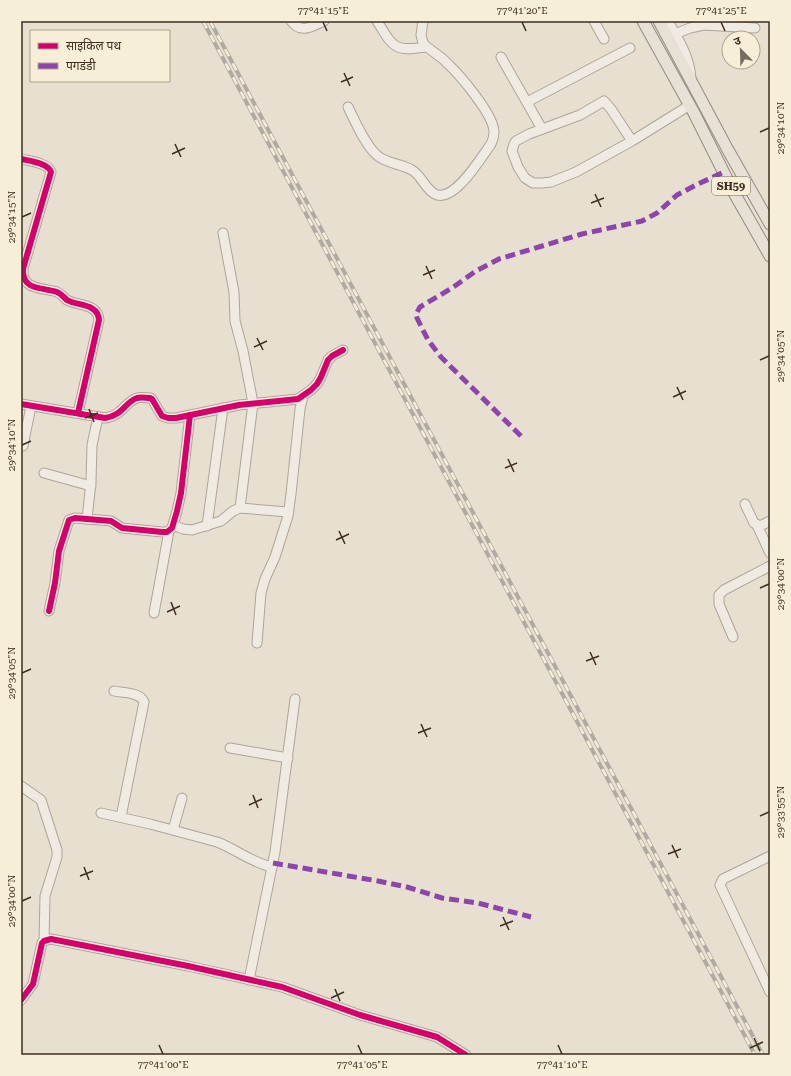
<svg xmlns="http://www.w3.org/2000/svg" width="791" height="1076" viewBox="0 0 791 1076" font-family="'Roboto Serif','Noto Sans Devanagari',serif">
<rect width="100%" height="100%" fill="#e7e0d1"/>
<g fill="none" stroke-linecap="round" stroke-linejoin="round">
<defs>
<g id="minor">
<path d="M291,21c10,13 20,6 33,0"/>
<path d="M377,21c16,26 17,31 48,26"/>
<polyline points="594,21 604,39"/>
<path d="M668,21c11,20 21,34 23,57"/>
<polyline points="675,34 690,28 704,25 755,28"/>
<polyline points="501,57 542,129"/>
<polyline points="527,102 630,48"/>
<path d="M348,107c7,14 18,40 30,49 10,8 24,8 34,14 10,6 13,19 23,24 19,10 47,-38 56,-50 2,-4 3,-8 3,-12 0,-17 -34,-57 -47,-69 -7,-8 -17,-12 -24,-20l-2,-8 2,-14"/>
<polyline points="632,141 611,109 604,101 580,115 529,134 516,141 514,144 512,151 518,167 525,178 533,183 542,183 551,182 576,172 632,141 690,105"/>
<path d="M21,159c9,2 27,4 30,13l-28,97c-1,22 19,18 34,23 5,2 6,5 10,8 10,6 31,3 32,20l-21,93"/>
<polyline points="223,233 234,292 235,321 243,351 253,403 240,508"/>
<path d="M21,404l84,14c17,-2 20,-16 32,-20 4,-1 9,0 13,0l2,1 10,17 6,2h8l63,-13 59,-6 13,-9 6,-6 4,-7 7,-17 4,-4 11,-6"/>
<polyline points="23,446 31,406"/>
<polyline points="44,473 91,486"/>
<polyline points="745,504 754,523 760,526 770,521"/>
<polyline points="87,519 91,482 92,445 98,417"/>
<polyline points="173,525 183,529 192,530 221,521 233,511 240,508 288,512"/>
<polyline points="757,525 770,553"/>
<polyline points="207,526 223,408"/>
<polyline points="49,611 55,583 59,551 69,520 75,518 111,521 122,528 162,532 167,532 172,528 177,511 181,493 190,415"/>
<polyline points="154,613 169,531"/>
<polyline points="733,637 719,604 719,595 724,590 770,566"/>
<polyline points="257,643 261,593 265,579 275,557 288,516 291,494 300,409 303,396"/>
<path d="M114,691c9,2 26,1 30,11l-23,115"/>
<polyline points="230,748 288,758"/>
<polyline points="21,786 41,800 57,850 57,857 45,896 44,941"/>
<path d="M101,813l49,11 67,18c19,7 35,21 55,25"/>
<polyline points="173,830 182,798"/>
<polyline points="770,856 723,879 720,885 770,992"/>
<polyline points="249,980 275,852 295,699"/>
<polyline points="21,1000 33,984 42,943 44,941 51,939 188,966 282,987 360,1015 437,1037 466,1055"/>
</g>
<g id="major">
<polyline points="643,21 694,113 733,191 770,256"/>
<polyline points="659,21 728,150 770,224"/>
</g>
</defs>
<!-- minor casing -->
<use href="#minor" stroke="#ada599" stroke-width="11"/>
<!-- major casing -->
<use href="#major" stroke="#928b80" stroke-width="13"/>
<!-- minor -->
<use href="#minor" stroke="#efebe3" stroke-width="9"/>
<!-- major -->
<use href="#major" stroke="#e6e1d4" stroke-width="11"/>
<defs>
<g id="rail">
<polyline points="203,21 755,1055"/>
<polyline points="210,21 763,1055"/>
</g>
</defs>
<!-- rail casing -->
<use href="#rail" stroke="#afaaa2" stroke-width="4"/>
<!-- rail -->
<use href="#rail" stroke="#f7eed8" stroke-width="2.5" stroke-dasharray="8" stroke-linecap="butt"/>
<!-- quiet -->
<g stroke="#8e44ad" stroke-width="5" stroke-dasharray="10 5" stroke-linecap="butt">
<polyline points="521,436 441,357 428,340 417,318 416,314 420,307 452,288 476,271 499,259 582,234 642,221 657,213 677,195 696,185 724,172"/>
<polyline points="273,863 378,881 407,887 442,898 478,903 531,917"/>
</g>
<defs>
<g id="cycleway">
<path d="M21,159c9,2 27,4 30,13l-28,97c-1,22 19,18 34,23 5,2 6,5 10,8 10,6 31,3 32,20l-21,93"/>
<path d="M21,404l84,14c17,-2 20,-16 32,-20 4,-1 9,0 13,0l2,1 10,17 6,2h8l63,-13 59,-6 13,-9 6,-6 4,-7 7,-17 4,-4 11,-6"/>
<polyline points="49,611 55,583 59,551 69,520 75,518 111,521 122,528 162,532 167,532 172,528 177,511 181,493 190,415"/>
<polyline points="21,1000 33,984 42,943 44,941 51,939 188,966 282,987 360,1015 437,1037 466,1055"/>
</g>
</defs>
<!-- cycleway casing -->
<use href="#cycleway" stroke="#f7eed8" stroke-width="8"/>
<!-- cycleway -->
<use href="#cycleway" stroke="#d6006c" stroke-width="6"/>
</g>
<!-- ticks -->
<path fill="none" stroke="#3d2e20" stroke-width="1.5" d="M323,22l4,9M522,22l4,9M721,22l4,9M344,73l6,13M341,82l12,-5M760,132l9,-4M175,144l6,13M172,154l13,-6M595,194l6,13M591,203l13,-5M22,217l9,-4M426,266l6,13M423,275l12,-5M257,338l6,12M254,347l13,-6M760,360l9,-4M677,387l6,13M673,397l13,-6M89,409l5,13M85,418l13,-5M22,445l9,-4M508,459l6,13M505,468l12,-5M339,531l6,13M336,540l13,-6M760,588l9,-4M171,602l5,13M167,612l13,-6M590,652l6,13M586,661l13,-5M22,673l9,-4M421,724l6,13M418,733l13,-5M253,795l5,13M249,805l13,-6M760,816l9,-4M672,845l6,13M668,854l13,-5M84,867l5,13M80,876l13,-5M22,901l9,-4M503,917l6,13M500,926l13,-5M335,989l5,12M331,998l13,-6M754,1038l6,13M159,1045l4,9M358,1045l4,9M558,1045l4,9M750,1048l13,-6"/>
<g text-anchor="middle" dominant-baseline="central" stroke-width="4" stroke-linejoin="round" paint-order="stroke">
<!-- shield labels -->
<rect fill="#f7eed8" stroke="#756857" stroke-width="1" x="712" y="177" width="38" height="18" rx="3"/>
<g font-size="11" font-weight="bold" fill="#3d2e20">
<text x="731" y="186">SH59</text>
</g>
</g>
<!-- border -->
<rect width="791" height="1076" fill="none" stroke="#f7eed8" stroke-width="44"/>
<!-- legend -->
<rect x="30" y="30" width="140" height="52" fill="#f7eed8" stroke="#ada18e"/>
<rect x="38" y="43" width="20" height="6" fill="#d6006c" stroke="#ada18e"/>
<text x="66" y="50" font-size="12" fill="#3d2e20">साइकिल पथ</text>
<rect x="38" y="63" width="20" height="6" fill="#8e44ad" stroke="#ada18e"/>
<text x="66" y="70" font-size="12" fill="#3d2e20">पगडंडी</text>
<!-- north arrow -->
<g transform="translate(741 50) rotate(337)"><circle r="19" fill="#f7eed8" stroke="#ada18e"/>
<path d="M0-3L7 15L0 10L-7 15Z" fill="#786c5e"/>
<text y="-6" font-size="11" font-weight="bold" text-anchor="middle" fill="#3d2e20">उ</text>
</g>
<rect x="22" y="22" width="747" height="1032" fill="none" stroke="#3d2e20" stroke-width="1.5"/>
<g font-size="10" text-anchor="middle" fill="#3d2e20">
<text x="323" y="14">77°41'15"E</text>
<text x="522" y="14">77°41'20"E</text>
<text x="721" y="14">77°41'25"E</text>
<text transform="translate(780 128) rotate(-90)" y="4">29°34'10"N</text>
<text transform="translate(11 217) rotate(-90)" y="4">29°34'15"N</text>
<text transform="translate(780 356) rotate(-90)" y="4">29°34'05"N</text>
<text transform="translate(11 445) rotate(-90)" y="4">29°34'10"N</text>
<text transform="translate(780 584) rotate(-90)" y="4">29°34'00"N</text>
<text transform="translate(11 673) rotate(-90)" y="4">29°34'05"N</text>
<text transform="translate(780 812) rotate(-90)" y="4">29°33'55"N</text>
<text transform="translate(11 901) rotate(-90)" y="4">29°34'00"N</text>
<text x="163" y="1068">77°41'00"E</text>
<text x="362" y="1068">77°41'05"E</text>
<text x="562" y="1068">77°41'10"E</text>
</g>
</svg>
